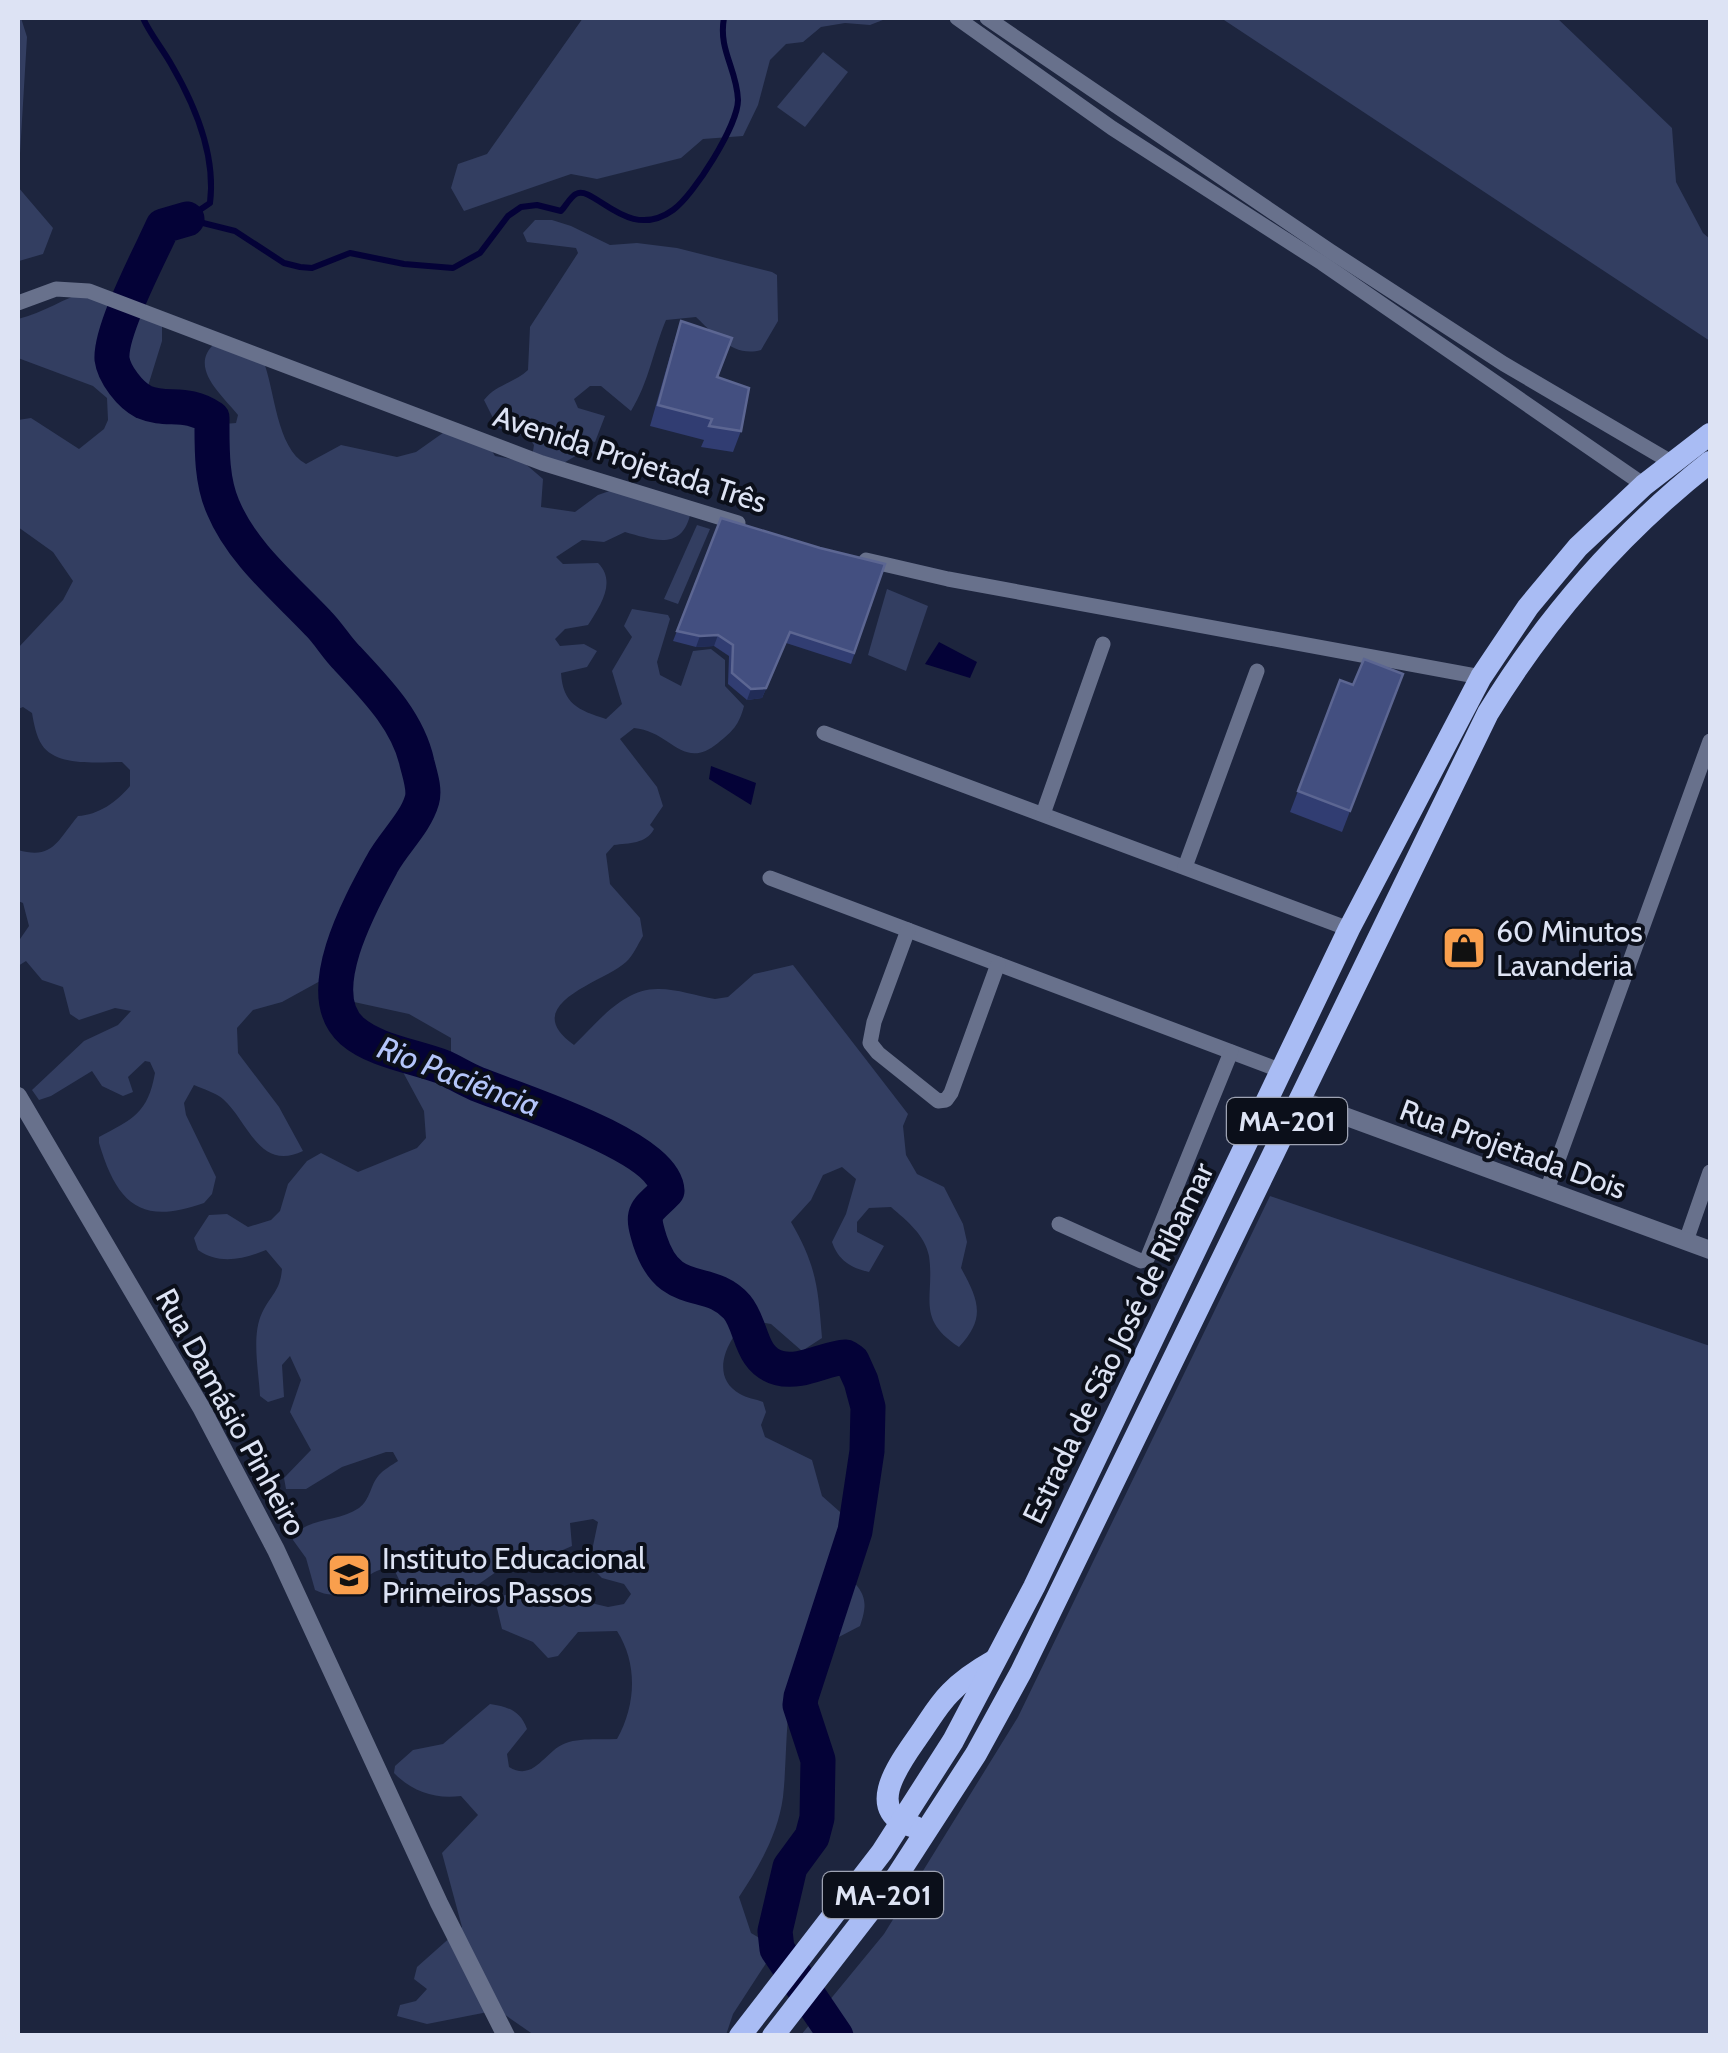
<svg xmlns="http://www.w3.org/2000/svg" width="1728" height="2053" viewBox="0 0 1728 2053" font-family="Cabin,sans-serif">
<rect width="100%" height="100%" fill="#1d253e"/>
<!-- green -->
<g fill="#333e61">
<polygon points="18,18 21,18 27,37 18,187 53,228 43,254 19,261"/>
<polygon points="583,18 888,18 870,25 845,23 821,27 803,42 786,44 770,60 758,105 743,136 703,139 681,158 597,179 571,174 464,211 451,188 458,164 487,154"/>
<polygon points="1221,18 1557,18 1672,128 1676,182 1703,233 1710,239 1710,341"/>
<polygon points="823,52 848,72 805,127 777,107"/>
<path d="M535,220h17l19,6 39,19 27,-2 40,5 95,24 5,3 1,46 -17,29c-27,8 -47,-16 -65,-33l-30,3c-13,31 -17,62 -35,91l-30,-25h-11l-16,13 4,9 27,8 -10,26 -4,-1 -2,7 -39,23 -18,-14 2,-12 -6,-8 -30,-9 -14,-28c11,-15 30,-17 44,-30l2,-43 48,-74 -2,-5 -49,-6 -4,-9z"/>
<path d="M89,291l73,31v19l-14,45c10,20 66,41 88,37l2,-8c-17,-21 -50,-48 -23,-72l48,17c12,29 13,88 43,104l35,-19 56,12 19,-5 41,-29 25,12 13,21 27,5 21,18 -2,28 34,5 23,-17 20,-7 73,23c-8,41 -37,29 -66,21l-21,10 -22,-2 -26,17 7,7 35,-1c19,19 2,43 -10,62l-23,4 -10,10 5,7 24,-2 13,7 -10,16 -26,6c2,31 17,37 45,46l16,-15 -10,-33 20,-34 -8,-11 8,-17 36,6 2,4 -13,43 3,13 21,11 12,-35 18,-2 14,11v26l19,20c-5,19 -11,25 -26,37 -35,29 -47,-12 -84,-15l-14,11 37,48 6,19 -13,19 4,4c-8,15 -25,14 -40,16l-8,9 4,30 30,34 3,18c-5,8 -10,20 -17,26 -21,20 -110,42 -52,83 23,-22 49,-57 85,-56 18,0 38,7 56,10l13,-2 26,-23 39,-9 115,149 -5,12 3,29 11,19 27,13 19,37 4,18 -6,26c18,33 25,50 -2,79 -44,-29 -24,-49 -30,-91 -4,-21 -22,-35 -38,-49l-22,1 -12,14v10l27,14 -15,26c-18,-4 -31,-12 -37,-30l14,-28 10,-35 -14,-12 -19,8 -12,25 -20,22c26,45 27,66 31,116l-20,13 -31,-27 -23,-4c-20,18 -40,56 -8,74 6,4 16,5 23,8l3,10 -5,13 4,12 47,23 10,36 26,23 3,20 -10,28c20,24 30,28 19,59l-27,14 -23,-3c-28,50 -21,105 -27,160 -5,37 -24,70 -44,100l12,36 20,12 1,9 -39,60 -7,21h-192l-36,-25 -71,14 -30,-8 3,-11 16,-4 11,-12 -13,-10 3,-12 45,-40 -20,-74 36,-38 -17,-19c-27,3 -48,-4 -67,-23l1,-7 18,-16 30,-6 47,-40c18,3 30,6 37,25l-20,25 2,13c27,16 36,-19 60,-25 15,-4 33,-2 48,-3 19,-34 21,-75 0,-108l-39,1 -20,24 -10,2 -15,-16 -31,-13 -5,-21 5,-12 25,-8 81,19 16,-3 7,-10 -7,-10 -22,-6 -13,-13 9,-43 -5,-3 -23,4 2,23 -41,18 -35,8 -36,25 -30,9 -27,-18 -11,-23c-7,3 -17,6 -24,11 -19,12 -29,26 -53,14l-9,-32 -13,-18 1,-5c17,-18 45,-13 65,-27 12,-9 11,-23 20,-33 4,-5 13,-10 19,-14l-5,-9h-7l-44,15 -36,22h-20l-2,-11 27,-28 -21,-38 11,-32 -11,-24 -8,9 2,32 -16,5 -8,-6c-1,-24 -9,-60 2,-83 9,-19 18,-21 20,-44l-16,-19c-22,9 -47,15 -68,0l-4,-12 15,-23 18,-1 21,13 23,-7 9,-9 8,-27 19,-23 14,-8 37,19 59,-24 9,-10 -2,-27 -27,-50 54,-6v-17l-42,-24 -55,-12 -17,-17 -15,-5 -40,22 -29,8 -16,18 1,25 41,54 24,44c-44,21 -55,-30 -80,-52 -7,-6 -20,-10 -29,-14l-10,18 2,12 30,62 -4,17 -8,9c-64,23 -87,0 -105,-60v-6c34,-18 49,-24 56,-64l-5,-11 -5,-1 -17,16 5,15 -10,4 -21,-10 -10,-15 -41,25 -12,4 -7,-10 52,-49 34,-16 13,-14 -16,-3 -36,12 -9,-6 -7,-27 -21,-7 -16,-19 -8,5v-24l11,-16 -6,-23 -5,-2v-51c35,10 39,-9 60,-34 20,-1 39,-14 52,-30v-16l-8,-8c-23,0 -66,5 -80,-17 -6,-9 -8,-21 -10,-32l-9,-6 -5,2v-61l45,-48 10,-19 -20,-29 -35,-25v-107l13,-2 48,31 25,-20 4,-9 -1,-22 -14,-12 -75,-28v-39c26,-6 45,-21 71,-28z"/>
<polygon points="697,525 710,529 678,604 664,599"/>
<polygon points="887,589 928,606 906,671 868,655"/>
<polygon points="1270,1196 1710,1346 1710,2035 801,2035 884,1934 1018,1717"/>
</g>
<!-- water -->
<g fill="#040237">
<polygon points="939,642 977,662 970,678 925,664"/>
<polygon points="711,766 756,783 751,805 709,779"/>
</g>
<g fill="none" stroke-linecap="round" stroke-linejoin="round">
<!-- stream -->
<g stroke="#040237" stroke-width="6">
<path d="M143,18c7,16 19,30 28,46 24,41 45,92 39,139l-22,15"/>
<path d="M187,219l48,12 49,32 16,4 12,1 38,-15 54,11 49,4 27,-15 28,-37 13,-9 16,-2 24,6c4,-4 10,-15 15,-17 18,-10 51,49 97,16 21,-15 65,-85 65,-110 -1,-31 -20,-50 -14,-82"/>
</g>
<!-- river -->
<path stroke="#040237" stroke-width="35" d="M187,219l-24,7c-13,29 -53,104 -51,133 2,15 18,36 32,43 23,10 42,-2 68,16 0,29 -1,62 11,89 19,46 62,81 95,116 11,11 18,24 29,35 28,30 61,63 70,105 3,12 8,26 5,37 -7,24 -29,43 -40,64 -22,40 -72,130 -30,167 23,20 62,25 91,36 11,5 22,12 34,17 37,15 188,62 190,107 -21,22 -27,18 -17,50 20,61 58,33 87,66 16,19 12,53 42,61 22,6 46,-10 67,-11l6,4 9,20 7,26 -1,44 -12,80 -54,166 -1,8 18,55 -1,58 -5,19 -22,30 -15,64 2,18 59,87"/>
<!-- minor -->
<g stroke="#68718c" stroke-width="15">
<polyline points="957,18 1112,128 1322,263 1644,485"/>
<polyline points="987,18 1330,251 1504,364 1671,462"/>
<polyline points="18,303 56,289 89,291 542,463 738,523"/>
<polyline points="866,560 948,579 1481,677"/>
<polyline points="824,733 1349,929"/>
<polyline points="1043,814 1103,644"/>
<polyline points="1185,867 1257,671"/>
<polyline points="770,878 1282,1071"/>
<polyline points="908,930 874,1022 870,1043 878,1053 938,1101 946,1100 951,1093 998,964"/>
<polyline points="1547,1190 1710,741"/>
<polyline points="1059,1224 1141,1261 1147,1259 1231,1052"/>
<polyline points="1686,1241 1710,1172"/>
</g>
<!-- tertiary -->
<g stroke="#68718c" stroke-width="18">
<polyline points="18,1096 202,1409 276,1550 439,1903 506,2036"/>
<polyline points="1298,1099 1710,1250"/>
</g>
<!-- primary -->
<g stroke="#a9bcf4" stroke-width="22">
<path d="M915,1827c-53,-14 -16,-63 2,-89 11,-15 20,-32 33,-45 13,-14 29,-24 45,-33"/>
<polyline points="740,2036 882,1852 953,1741 1034,1587 1349,929 1481,677 1528,607 1578,547 1644,485 1710,434"/>
<path d="M773,2036l124,-160 79,-122 45,-82 467,-959c60,-98 132,-180 222,-251"/>
</g>
</g>
<!-- wall -->
<g fill="#313d72">
<polygon points="681,321 741,431 733,452 701,447 704,440 650,426 674,342"/>
<polygon points="721,518 820,548 885,564 851,664 786,643 762,698 747,700 728,684 729,656 714,646 696,647 673,641"/>
<polygon points="1403,674 1342,832 1290,812 1340,680 1353,685"/>
</g>
<!-- shaded-wall -->
<g fill="#212c57">
<polygon points="790,632 762,698 747,700 751,689"/>
<polygon points="718,635 714,646 696,647 700,636"/>
</g>
<!-- building -->
<g fill="#434f80" stroke="#5c6692" stroke-width="2.5">
<polygon points="681,321 732,338 717,377 749,388 741,431 709,426 712,419 658,405"/>
<polygon points="721,518 820,548 885,564 854,653 790,632 766,688 751,689 732,673 733,645 718,635 700,636 677,631"/>
<polygon points="1364,659 1403,674 1350,811 1298,791 1340,680 1353,685"/>
</g>
<!-- icons -->
<defs>
<symbol id="shop-square" viewBox="-11 -11 22 22"><rect x="-9" y="-9" width="18" height="18" rx="4" fill="#f99f4d" stroke="#0b0f1a"/><path d="M-5-2.5h2.3a2.7 3.5 0 0 1 5.4 0H5L5.5 6h-11ZM-1.5-2.5h3a1.5 2.3 0 0 0-3 0Z" fill="#111"/></symbol>
<symbol id="school-square" viewBox="-11 -11 22 22"><rect x="-9" y="-9" width="18" height="18" rx="4" fill="#f99f4d" stroke="#0b0f1a"/><path d="M0-5L7-2L0 1L-7-2ZM-4 1L0 2.5L4 1V4Q0 6-4 4Z" fill="#111"/></symbol>
</defs>
<g fill-rule="evenodd">
<use href="#shop-square" x="1439" y="923" width="50" height="50"/>
<use href="#school-square" x="324" y="1550" width="50" height="50"/>
</g>
<g text-anchor="middle" dominant-baseline="central" stroke-width="8" stroke-linejoin="round" paint-order="stroke">
<!-- shield labels -->
<g fill="#0b0f1a" stroke="#9ea3b3" stroke-width="2.5">
<rect x="1227" y="1098" width="120" height="46" rx="8"/>
<rect x="823" y="1872" width="120" height="46" rx="8"/>
</g>
<g font-size="28" font-weight="bold" fill="#dde3f4">
<text x="1287" y="1121">MA-201</text>
<text x="883" y="1895">MA-201</text>
</g>
<!-- street labels -->
<g font-size="30" fill="#dde3f4" stroke="#0b0f1a">
<text transform="translate(630 459) rotate(18)">Avenida Projetada Três</text>
<text transform="translate(1513 1149) rotate(20)">Rua Projetada Dois</text>
<text transform="translate(1118 1343) rotate(-64)">Estrada de São José de Ribamar</text>
<text transform="translate(231 1412) rotate(61)">Rua Damásio Pinheiro</text>
</g>
<!-- poi labels -->
<g font-size="30" fill="#dde3f4" stroke="#0b0f1a" text-anchor="start">
<text x="1496" y="931">60 Minutos<tspan x="1496" dy="34">Lavanderia</tspan></text>
<text x="382" y="1558">Instituto Educacional<tspan x="382" dy="34">Primeiros Passos</tspan></text>
</g>
<!-- water labels -->
<g font-size="32" font-style="italic" fill="#b4c5fa" stroke="#0b0f1a">
<text transform="translate(459 1076) rotate(21)">Rio Paciência</text>
</g>
</g>
<!-- border -->
<rect width="1728" height="2053" fill="none" stroke="#dde3f4" stroke-width="40"/>
</svg>
